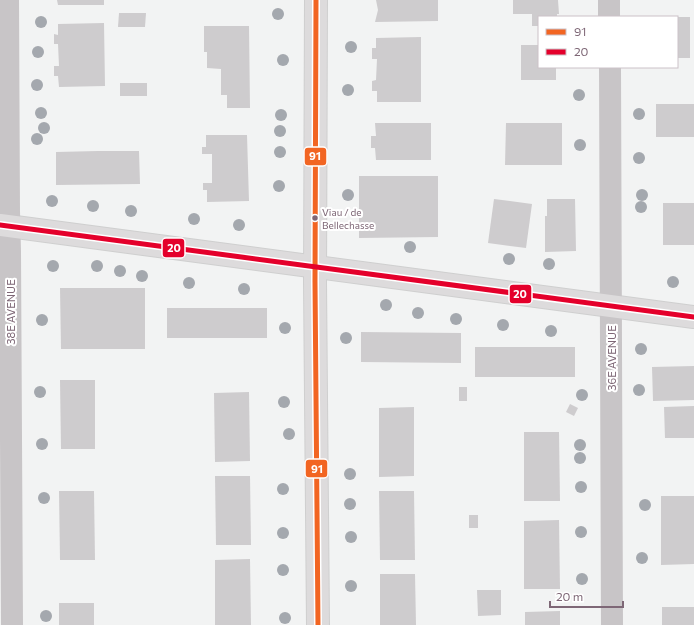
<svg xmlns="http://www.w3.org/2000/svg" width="694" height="625" viewBox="0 0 694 625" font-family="Commissioner,sans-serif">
<rect width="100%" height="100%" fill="#f2f3f3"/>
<!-- building -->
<g fill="#ceccce">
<polygon points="57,0 104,0 104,5 58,5"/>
<polygon points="376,0 438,0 438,21 375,22 378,10"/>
<polygon points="513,0 558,0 559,14 557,14 557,17 539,17 539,26 532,26 532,14 513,14"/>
<polygon points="119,13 146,13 145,27 118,27"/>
<rect x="677" y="17" width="13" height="41"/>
<polygon points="104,23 105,86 59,87 58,76 54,76 54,66 59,66 58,44 54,44 54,34 58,35 58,24"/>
<polygon points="204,26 249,26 250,108 227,108 227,95 221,95 221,69 207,68 207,52 204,52"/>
<polygon points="421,37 421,102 377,102 377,91 372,91 372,81 376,80 377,59 372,59 372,48 376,48 376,38"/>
<polygon points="521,45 539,45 539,67 556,67 556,80 521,80"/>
<rect x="120" y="83" width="27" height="13"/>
<rect x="656" y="104" width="38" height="33"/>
<polygon points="375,123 431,123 431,160 376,160 375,148 371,148 371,136 376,136"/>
<polygon points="506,123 562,123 562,165 505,165"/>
<polygon points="206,135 247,135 249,201 207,202 207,190 203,190 203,183 212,183 212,154 202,154 202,147 206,147"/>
<polygon points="98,151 139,151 140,184 56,185 56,152"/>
<polygon points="359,176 438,176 438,237 359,238"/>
<polygon points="494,199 532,204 526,248 488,243"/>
<polygon points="547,199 575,199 576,251 545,252 545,216 547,216"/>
<rect x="663" y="203" width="31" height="42"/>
<polygon points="60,288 145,288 145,349 61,349"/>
<rect x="167" y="308" width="100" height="30"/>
<polygon points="361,332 461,333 461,363 361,362"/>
<rect x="475" y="347" width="100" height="30"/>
<polygon points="694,366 694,400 653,401 652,367"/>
<polygon points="60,380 95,380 95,449 61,449"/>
<rect x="459" y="387" width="8" height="14"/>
<polygon points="249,392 250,461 215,462 214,393"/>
<polygon points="570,404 578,408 574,416 566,412"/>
<polygon points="694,406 694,438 665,438 664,407"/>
<polygon points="414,407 414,476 379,477 379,408"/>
<polygon points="524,432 559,432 560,501 524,501"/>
<polygon points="215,476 250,476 251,545 216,545"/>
<polygon points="59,491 94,491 95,560 60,560"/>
<polygon points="379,491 414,491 415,560 380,560"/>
<polygon points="661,496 694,496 694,564 661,565"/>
<rect x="469" y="515" width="9" height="13"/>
<polygon points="559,520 560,589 524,589 524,521"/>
<polygon points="250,559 251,625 215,625 215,560"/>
<polygon points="380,574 415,574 416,625 380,625"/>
<polygon points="477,590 501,590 501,615 478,616"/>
<rect x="59" y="603" width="35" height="22"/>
<rect x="662" y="607" width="32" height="18"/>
<polygon points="560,611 560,625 525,625 525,612"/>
</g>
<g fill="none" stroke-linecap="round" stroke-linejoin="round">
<defs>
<g id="secondary">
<polyline points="316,0 315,282 318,625"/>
<polyline points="0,225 694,317"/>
</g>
</defs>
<!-- secondary casing -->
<use href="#secondary" stroke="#cfcfcf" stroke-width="24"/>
<!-- street -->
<g stroke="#c8c5c7" stroke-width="22">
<polyline points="8,0 9,211 10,252 12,625"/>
<polyline points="609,0 609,17"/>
<polyline points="610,67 612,625"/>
</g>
<!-- secondary -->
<use href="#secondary" stroke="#dddbdc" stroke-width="22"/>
<defs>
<polyline id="bus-1" points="316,0 315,282 318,625"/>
<polyline id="bus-2" points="0,225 694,317"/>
</defs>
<!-- bus-1 casing -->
<use href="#bus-1" stroke="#fff" stroke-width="8"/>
<!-- bus-2 casing -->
<use href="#bus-2" stroke="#fff" stroke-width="8"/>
<!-- bus-1 -->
<use href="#bus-1" stroke="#f26522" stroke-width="5"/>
<!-- bus-2 -->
<use href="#bus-2" stroke="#e4002b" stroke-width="5"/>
</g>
<!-- trees -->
<g fill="#a4a8ae">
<circle cx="278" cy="14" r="6"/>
<circle cx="41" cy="22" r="6"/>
<circle cx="351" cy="47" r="6"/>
<circle cx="38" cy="52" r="6"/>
<circle cx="283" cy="60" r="6"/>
<circle cx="37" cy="85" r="6"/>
<circle cx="348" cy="90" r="6"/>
<circle cx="579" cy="95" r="6"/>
<circle cx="41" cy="113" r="6"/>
<circle cx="639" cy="114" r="6"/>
<circle cx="281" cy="115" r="6"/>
<circle cx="44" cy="128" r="6"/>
<circle cx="280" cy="131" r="6"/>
<circle cx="37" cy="139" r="6"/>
<circle cx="580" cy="145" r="6"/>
<circle cx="280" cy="152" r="6"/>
<circle cx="639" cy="158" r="6"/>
<circle cx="279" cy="186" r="6"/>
<circle cx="348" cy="195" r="6"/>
<circle cx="642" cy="195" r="6"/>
<circle cx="52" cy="201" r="6"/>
<circle cx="93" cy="206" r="6"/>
<circle cx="641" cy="207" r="6"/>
<circle cx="131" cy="211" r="6"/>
<circle cx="194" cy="219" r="6"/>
<circle cx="239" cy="225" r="6"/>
<circle cx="410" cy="247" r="6"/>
<circle cx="509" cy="259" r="6"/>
<circle cx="549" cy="264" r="6"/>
<circle cx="53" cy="266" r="6"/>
<circle cx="97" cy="266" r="6"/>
<circle cx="120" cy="271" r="6"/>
<circle cx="142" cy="276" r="6"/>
<circle cx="673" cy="282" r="6"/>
<circle cx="189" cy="283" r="6"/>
<circle cx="244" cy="289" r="6"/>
<circle cx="386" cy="305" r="6"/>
<circle cx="418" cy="313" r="6"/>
<circle cx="456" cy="319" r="6"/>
<circle cx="42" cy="320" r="6"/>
<circle cx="503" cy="325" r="6"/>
<circle cx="285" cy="328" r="6"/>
<circle cx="551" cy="331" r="6"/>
<circle cx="346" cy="338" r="6"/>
<circle cx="641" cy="349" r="6"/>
<circle cx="639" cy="390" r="6"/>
<circle cx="40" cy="392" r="6"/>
<circle cx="582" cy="395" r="6"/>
<circle cx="284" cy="402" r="6"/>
<circle cx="289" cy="434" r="6"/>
<circle cx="42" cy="444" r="6"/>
<circle cx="580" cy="445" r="6"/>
<circle cx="580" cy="458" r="6"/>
<circle cx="350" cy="474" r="6"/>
<circle cx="581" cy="487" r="6"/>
<circle cx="283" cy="489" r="6"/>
<circle cx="44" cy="498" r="6"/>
<circle cx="350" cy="504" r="6"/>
<circle cx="645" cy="505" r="6"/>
<circle cx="581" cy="532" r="6"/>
<circle cx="283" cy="533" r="6"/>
<circle cx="351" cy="537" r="6"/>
<circle cx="642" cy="558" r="6"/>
<circle cx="283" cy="570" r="6"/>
<circle cx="582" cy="579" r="6"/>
<circle cx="351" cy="586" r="6"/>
<circle cx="46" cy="616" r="6"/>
<circle cx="285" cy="618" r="6"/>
</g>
<!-- markers -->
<circle fill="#7e6776" stroke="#fff" stroke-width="1.5" cx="315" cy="218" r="3.5"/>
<g text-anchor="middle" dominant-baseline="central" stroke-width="4" stroke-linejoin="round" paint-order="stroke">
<!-- bus labels -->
<g font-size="10" fill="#7e6776" stroke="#fff" text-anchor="start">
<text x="322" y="212">Viau / de<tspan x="322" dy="13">Bellechasse</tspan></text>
</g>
<!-- street labels -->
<g font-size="11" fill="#7e6776" stroke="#fff">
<text transform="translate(10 312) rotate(-90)">38E AVENUE</text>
<text transform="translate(611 358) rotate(-90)">36E AVENUE</text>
</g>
</g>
<g stroke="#fff" stroke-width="1.5">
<rect x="304" y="147" width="23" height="19" rx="4" fill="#f26522"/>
<rect x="162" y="238" width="23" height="20" rx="4" fill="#e4002b"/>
<rect x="509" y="284" width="23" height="20" rx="4" fill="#e4002b"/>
<rect x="305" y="459" width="23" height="19" rx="4" fill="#f26522"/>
</g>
<g font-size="11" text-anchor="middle" font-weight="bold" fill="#fff">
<text x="315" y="160">91</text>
<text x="174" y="252">20</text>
<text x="520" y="298">20</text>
<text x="317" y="473">91</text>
</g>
<!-- legend -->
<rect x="538" y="16" width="140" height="52" fill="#ffffff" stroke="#cbc2c8"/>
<rect x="546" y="29" width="20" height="6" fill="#f26522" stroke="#cbc2c8"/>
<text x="574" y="36" font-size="12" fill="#7e6776">91</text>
<rect x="546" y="49" width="20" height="6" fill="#e4002b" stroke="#cbc2c8"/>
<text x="574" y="56" font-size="12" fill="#7e6776">20</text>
<!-- scale -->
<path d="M550 601v6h73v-6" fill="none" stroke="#7e6776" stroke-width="2"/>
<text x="556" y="601" font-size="12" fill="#7e6776" stroke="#ffffff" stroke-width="3" paint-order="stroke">20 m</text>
</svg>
